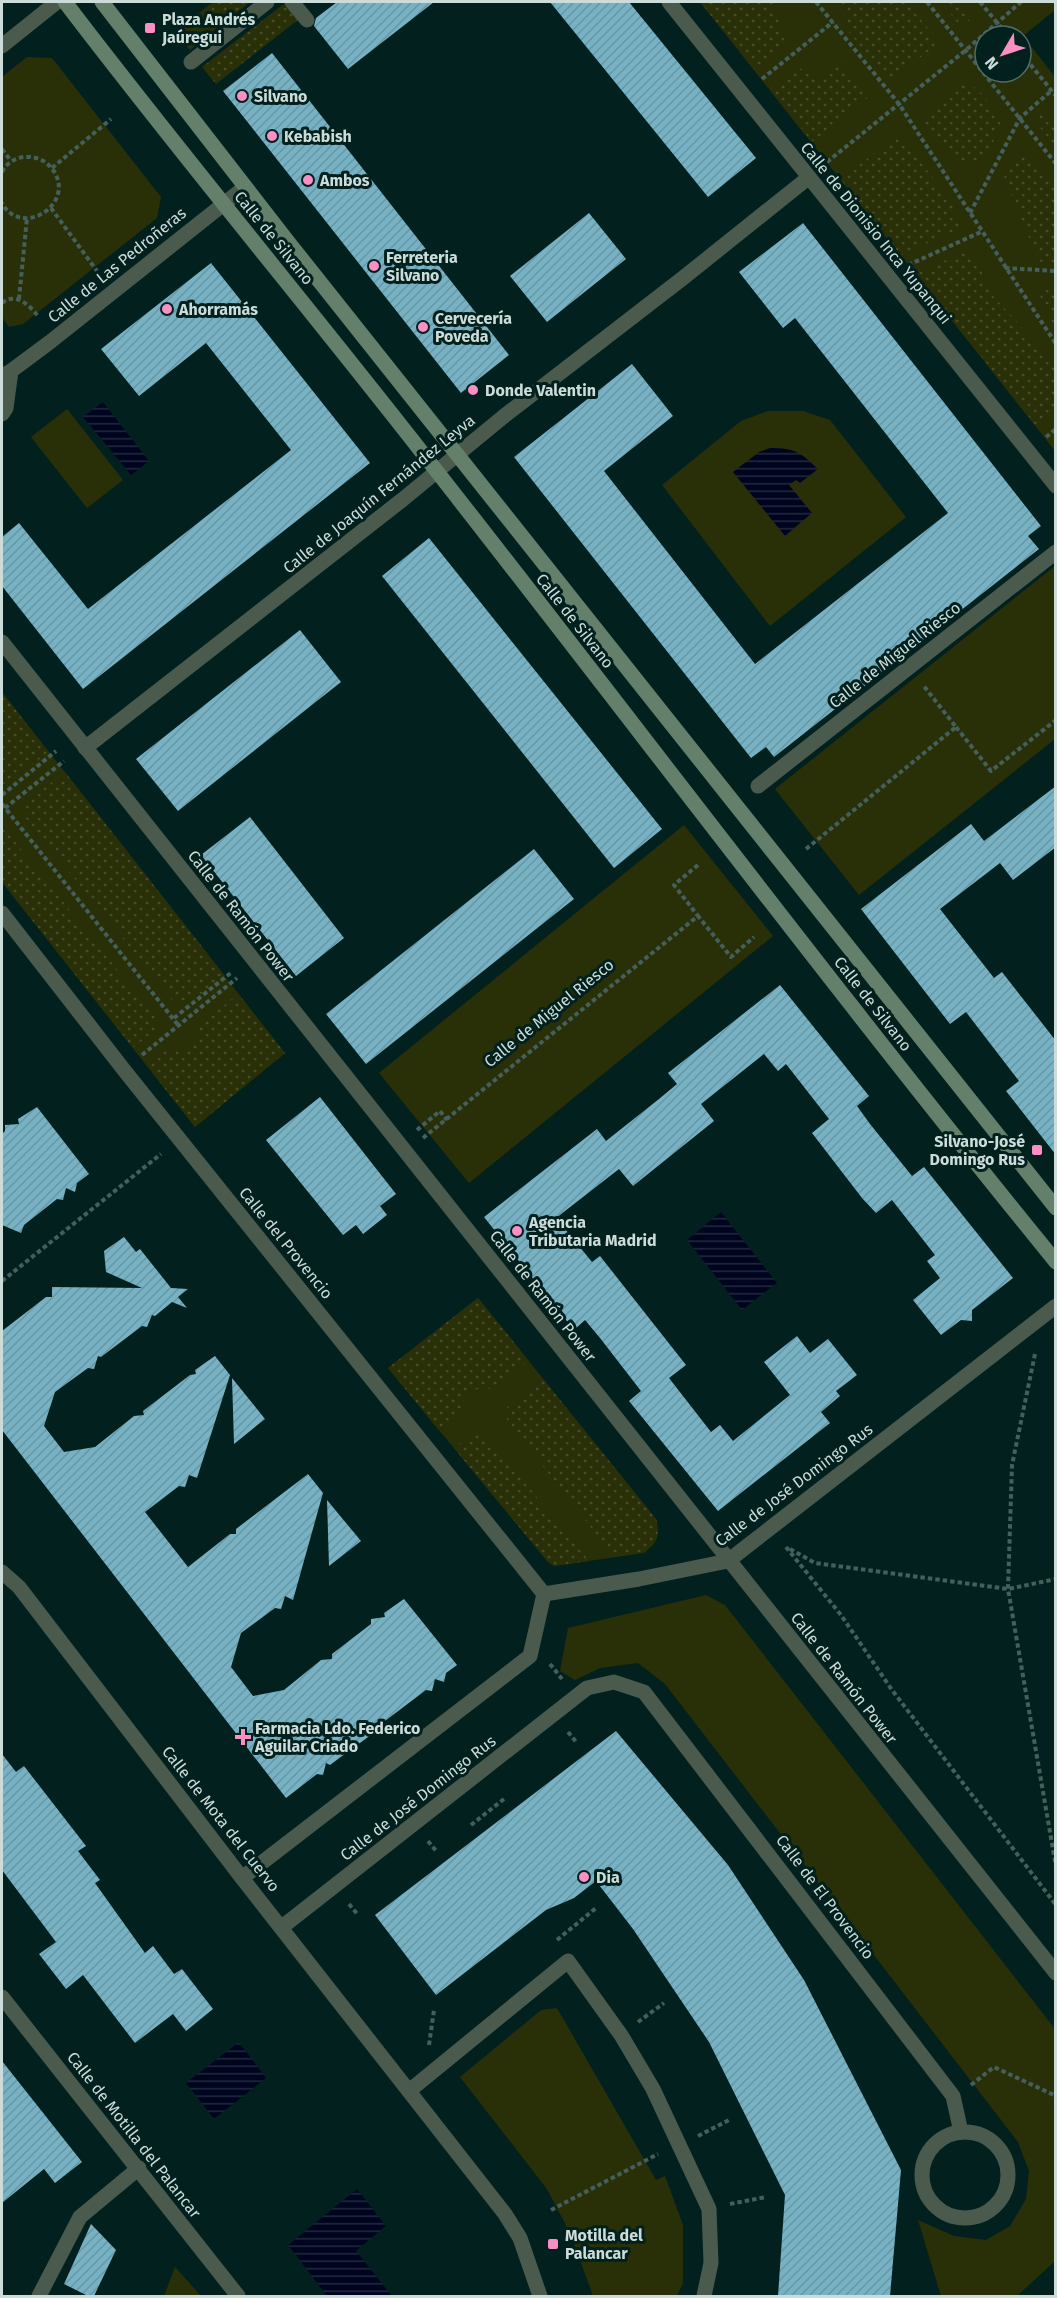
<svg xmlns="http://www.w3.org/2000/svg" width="1057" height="2298" viewBox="0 0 1057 2298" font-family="'Fira Sans',sans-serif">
<defs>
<pattern id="garden-dots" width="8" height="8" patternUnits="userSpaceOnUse" patternTransform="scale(1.5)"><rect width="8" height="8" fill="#293008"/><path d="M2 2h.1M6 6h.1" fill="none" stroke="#474d2b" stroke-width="1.8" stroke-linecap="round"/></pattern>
<pattern id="water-rules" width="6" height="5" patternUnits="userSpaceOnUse" patternTransform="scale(1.5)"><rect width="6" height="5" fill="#00051f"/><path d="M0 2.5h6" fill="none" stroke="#24293f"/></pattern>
<pattern id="building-hatch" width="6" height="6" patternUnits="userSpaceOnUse" patternTransform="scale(1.5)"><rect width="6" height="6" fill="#77b2c4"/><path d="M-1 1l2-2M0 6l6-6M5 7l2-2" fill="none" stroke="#6896a3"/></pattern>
</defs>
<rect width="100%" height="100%" fill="#02211e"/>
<!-- green -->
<g fill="#293008" fill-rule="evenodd">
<path d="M700,2h355v8l-32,26 32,41v374zM985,36h36v36h-36z"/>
<polygon points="27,57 52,58 161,197 157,218 23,324 9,327 2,317 2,77"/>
<polygon points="67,409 123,480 87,508 31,437"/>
<polygon points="768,411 803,411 830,420 906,517 770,626 662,485 741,421"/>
<polygon points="1055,566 1055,739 859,895 775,789"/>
<polygon points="2,692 285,1053 195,1127 2,882"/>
<polygon points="684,825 773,936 469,1183 379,1073"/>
<path d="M478,1298l178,221c4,16 0,24 -12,34l-90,13 -6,-4 -160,-194z"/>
<polygon points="706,1595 725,1605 1055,2029 1055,2261 1017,2296 941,2296 918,2220 954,2236 986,2240 1010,2226 1026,2199 1029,2171 1018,2142 665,1684 638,1663 600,1668 575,1680 560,1671 568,1628"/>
<polygon points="557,2008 656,2180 665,2176 683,2225 683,2283 677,2296 593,2296 571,2235 547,2189 460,2077 541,2010"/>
<polygon points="175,2267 201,2296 164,2296"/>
</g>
<!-- garden -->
<g fill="url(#garden-dots)">
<polygon points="213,2 250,2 190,50 175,32"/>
<polygon points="700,2 773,2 785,43 755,70"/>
<polygon points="841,2 906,2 940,43 888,81 849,32"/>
<polygon points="941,2 960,2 971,17 969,21 958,23"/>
<polygon points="285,3 299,19 216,84 202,67"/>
<polygon points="842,63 870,96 812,142 770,89 799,68 819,79"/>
<path d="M964,83c14,0 34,30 37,43l-18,35c-8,3 -27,-1 -34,-6l-25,-32 1,-9z"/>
<path d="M1043,110c14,6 13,22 12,37l-20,-26v-5z"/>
<polygon points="898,134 948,197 960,222 956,230 901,255 841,180"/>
<polygon points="1023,154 1028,156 1055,190 1055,262 1041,262 1038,259 1004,176 1015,154"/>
<polygon points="968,250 972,252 993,296 1055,363 1055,413 1037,427 916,274"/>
<polygon points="1036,287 1055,287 1055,328"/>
<polygon points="2,692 48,752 8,784 2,784"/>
<polygon points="65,772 225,976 184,1006 174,1002 25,817 27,802"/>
<polygon points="2,828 4,828 155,1017 155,1030 133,1048 2,882"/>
<path d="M238,994l47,59 -90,74 -48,-61 20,-19c15,7 24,0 33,-11v-11z"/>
<path d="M478,1298l51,63 -35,28c-16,-2 -23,-1 -31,14l1,10 -22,21 -54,-66z"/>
<path d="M543,1379l113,140c9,33 -17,34 -42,38l-107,-137v-13z"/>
<polygon points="475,1430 485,1434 589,1561 554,1566 548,1562 454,1448"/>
</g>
<!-- water -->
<g fill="url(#water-rules)">
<polygon points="103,402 149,461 131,475 83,417"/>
<path d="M770,448c25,0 30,4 48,21l-18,14 -4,-3 -7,5 23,28 -27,23 -52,-64 26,-20z"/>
<polygon points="721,1212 777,1283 742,1310 687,1240"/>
<polygon points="239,2042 266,2078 214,2119 186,2083"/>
<polygon points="357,2189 386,2226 356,2251 392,2296 327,2296 288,2245"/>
</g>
<!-- building -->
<g fill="url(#building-hatch)">
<polygon points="337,2 434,2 348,69 314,26 316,18"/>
<polygon points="550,2 629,2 756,158 708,197"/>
<polygon points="272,53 509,355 461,393 223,91"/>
<polygon points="589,213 626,259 547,322 510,276"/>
<polygon points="803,223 1041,526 1028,536 1039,549 774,757 766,747 751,758 514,457 632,364 673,416 604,471 755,664 948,513 795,318 783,328 739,272"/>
<polygon points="211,263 370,463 83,689 2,586 2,537 19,523 88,609 291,450 206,343 139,396 101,349"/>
<polygon points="429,538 662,829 614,868 382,576"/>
<polygon points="300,630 341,682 178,811 136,759"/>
<polygon points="1056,786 1056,847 1013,880 1000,863 940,909 994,978 1002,972 1056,1041 1056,1155 1006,1091 1019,1081 966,1012 950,1024 861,909 971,824 984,841"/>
<polygon points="250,817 344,938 296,976 201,855"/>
<polygon points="534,849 574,899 366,1064 326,1014"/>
<polygon points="780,985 869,1096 857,1106 870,1124 912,1176 924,1167 1013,1278 972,1310 972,1321 961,1320 941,1335 913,1300 940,1278 927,1261 935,1255 892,1200 876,1213 862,1198 812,1133 829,1119 786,1064 778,1071 764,1054 701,1104 714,1121 633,1186 619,1169 556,1218 592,1262 600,1256 686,1365 669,1378 711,1432 720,1425 733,1441 790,1395 764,1362 797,1336 810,1353 828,1339 857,1375 836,1391 840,1396 821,1412 830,1423 718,1511 629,1401 641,1391 600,1338 585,1320 574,1330 484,1217 597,1129 606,1141 659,1099 677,1084 668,1073"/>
<polygon points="320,1097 396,1194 380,1206 387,1215 363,1234 356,1225 343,1235 266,1140"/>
<polygon points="37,1107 89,1174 77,1183 75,1192 66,1188 63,1200 57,1199 24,1225 21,1233 2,1225 2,1134 5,1131 5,1125 19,1124 18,1119"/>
<polygon points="124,1237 136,1252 140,1249 171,1288 188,1289 178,1297 187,1308 172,1302 155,1316 152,1315 147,1327 142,1326 101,1357 98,1356 94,1369 88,1368 55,1392 44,1426 64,1452 95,1447 134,1416 144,1415 143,1411 190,1375 196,1374 195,1370 215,1356 230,1375 197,1478 189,1475 185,1487 179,1486 145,1512 188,1567 230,1534 236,1534 236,1529 308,1474 323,1493 293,1600 285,1596 281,1609 275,1608 241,1633 231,1667 253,1696 284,1690 321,1660 332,1659 332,1654 371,1624 371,1619 385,1617 384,1613 404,1599 457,1665 446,1673 444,1682 435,1679 432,1691 426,1690 385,1721 382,1720 379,1729 330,1765 326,1763 323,1775 317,1774 286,1798 2,1430 2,1331 46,1297 52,1297 52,1287 142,1288 106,1272 104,1251"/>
<polygon points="232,1378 265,1419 234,1444"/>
<polygon points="327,1500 361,1541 329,1566"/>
<polygon points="616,1731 728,1865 804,1980 901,2170 890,2296 778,2296 785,2195 709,2042 633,1929 596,1881 574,1898 546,1910 436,1995 375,1915"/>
<polygon points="2,1754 16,1772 24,1766 86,1846 78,1851 100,1880 95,1883 145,1953 153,1946 174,1974 182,1969 213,2009 186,2031 173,2014 135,2043 83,1975 66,1989 39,1954 56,1942 2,1870"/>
<polygon points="2,2061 82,2162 55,2183 44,2169 2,2203"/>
<polygon points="91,2224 116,2250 94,2296 88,2296 64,2284"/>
</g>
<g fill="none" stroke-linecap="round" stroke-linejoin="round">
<!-- path -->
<g stroke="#445f5c" stroke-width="4" stroke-dasharray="4.5 3" stroke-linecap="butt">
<polyline points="816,2 899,104 1056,344"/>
<polyline points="927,2 1056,164"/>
<polyline points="980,2 1008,36"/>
<polyline points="1021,53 1056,96"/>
<polyline points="762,79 833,22"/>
<polyline points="2,149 11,161"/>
<polyline points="827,162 966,50 1021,2"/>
<polyline points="52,168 111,119"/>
<path d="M2,172c5,-10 16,-16 27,-15 10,0 18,5 24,13 24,34 -32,69 -51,33"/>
<polyline points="51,208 97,271"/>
<polyline points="970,213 1020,118 1051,91"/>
<polyline points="908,265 981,232"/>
<polyline points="1005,268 1056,271"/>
<polyline points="19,299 27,218"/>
<path d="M2,303c14,-11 27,2 36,13"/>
<polyline points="1046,437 1056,429"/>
<polyline points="956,727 991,771 1056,720"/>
<polyline points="2,795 56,751"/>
<polyline points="2,804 178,1025"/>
<polyline points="5,808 64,761"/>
<polyline points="806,849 956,727 923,685"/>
<polyline points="698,865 674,885 698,916"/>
<polyline points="174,1018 232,972"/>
<polyline points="142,1055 237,978"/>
<polyline points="417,1130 440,1111 447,1120"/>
<polyline points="423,1138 698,916 731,957 754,937"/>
<polyline points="2,1281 161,1154"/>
<polyline points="1035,1354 1012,1465 1008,1589 1056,1867"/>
<polyline points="786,1547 841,1615 892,1690 1056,1905"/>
<polyline points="790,1549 815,1563 1008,1589 1056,1579"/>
<polyline points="550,1664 562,1679"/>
<polyline points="568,1732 577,1743"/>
<polyline points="471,1825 504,1799"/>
<polyline points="428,1841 437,1852"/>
<polyline points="349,1904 358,1915"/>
<polyline points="557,1940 596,1908"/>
<polyline points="638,2022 664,2003"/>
<polyline points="429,2045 434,2010"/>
<polyline points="971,2085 994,2067 1056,2096"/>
<polyline points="698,2136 729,2120"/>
<polyline points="730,2204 766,2197"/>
<polyline points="551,2210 658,2154"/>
</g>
<!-- street -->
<g stroke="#4a5b4e" stroke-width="15">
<polyline points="292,2 307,20"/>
<polyline points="669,2 1056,486"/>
<polyline points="2,46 57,2"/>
<polyline points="191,62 267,2"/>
<polyline points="2,376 11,371 50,342 245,187"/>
<polyline points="2,414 6,408 11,371"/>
<polyline points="2,642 1056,1973"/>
<polyline points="85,748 402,500 503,417 683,278 808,178"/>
<polyline points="758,786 1056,552"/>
<polyline points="2,913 124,1070 544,1594"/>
<polyline points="2,1572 19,1587 242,1878 505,2214 520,2238 540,2296"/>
<polyline points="544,1594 639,1579 728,1561 1056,1306"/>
<polyline points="242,1878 530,1656 544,1594"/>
<polyline points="282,1927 587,1688 614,1682 644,1692 953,2096 961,2132"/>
<polyline points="2,1997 238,2296"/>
<polyline points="409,2091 568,1961 621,2035 653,2089 709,2209 711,2263 704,2296"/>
<circle cx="965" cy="2175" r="43"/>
<polyline points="39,2296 80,2217 139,2168"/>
</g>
<!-- secondary -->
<g stroke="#647f6a" stroke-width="15">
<path d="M65,2c120,158 248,310 370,467 207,264 409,533 621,793"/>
<polyline points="102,2 289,243 1056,1208"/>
</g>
</g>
<!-- markers -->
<g fill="#fb8fc4" stroke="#02211e" stroke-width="2">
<rect x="144" y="22" width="12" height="12" rx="3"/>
<circle cx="242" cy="96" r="6"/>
<circle cx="272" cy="136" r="6"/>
<circle cx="308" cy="180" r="6"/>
<circle cx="374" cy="266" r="6"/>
<circle cx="167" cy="309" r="6"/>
<circle cx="423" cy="327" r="6"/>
<circle cx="473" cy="390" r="6"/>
<rect x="1031" y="1144" width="12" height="12" rx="3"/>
<circle cx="517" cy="1231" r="6"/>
<path d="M240 1728h6v6h6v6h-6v6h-6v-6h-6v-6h6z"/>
<circle cx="584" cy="1877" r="6"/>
<rect x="547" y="2238" width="12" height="12" rx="3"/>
</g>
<g text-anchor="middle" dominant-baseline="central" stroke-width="6" stroke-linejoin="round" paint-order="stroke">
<!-- poi labels -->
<g font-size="16" font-weight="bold" fill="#cbdcd9" stroke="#02211e" text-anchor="start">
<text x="162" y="19">Plaza Andrés<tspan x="162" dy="18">Jaúregui</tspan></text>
<text x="254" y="96">Silvano</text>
<text x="284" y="136">Kebabish</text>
<text x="320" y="180">Ambos</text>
<text x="386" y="257">Ferreteria<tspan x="386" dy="18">Silvano</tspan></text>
<text x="179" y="309">Ahorramás</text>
<text x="435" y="318">Cervecería<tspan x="435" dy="18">Poveda</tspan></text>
<text x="485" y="390">Donde Valentin</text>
<text x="1025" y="1141" text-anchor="end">Silvano-José<tspan x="1025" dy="18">Domingo Rus</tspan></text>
<text x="529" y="1222">Agencia<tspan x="529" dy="18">Tributaria Madrid</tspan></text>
<text x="255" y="1728">Farmacia Ldo. Federico<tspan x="255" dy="18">Aguilar Criado</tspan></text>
<text x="596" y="1877">Dia</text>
<text x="565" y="2235">Motilla del<tspan x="565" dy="18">Palancar</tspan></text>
</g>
<!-- street labels -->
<g font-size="16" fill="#cbdcd9" stroke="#02211e">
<text transform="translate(876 233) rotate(51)">Calle de Dionisio Inca Yupanqui</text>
<text transform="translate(274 238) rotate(51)">Calle de Silvano</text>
<text transform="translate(117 265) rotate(-39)">Calle de Las Pedroñeras</text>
<text transform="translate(379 494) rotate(-39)">Calle de Joaquín Fernández Leyva</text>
<text transform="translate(575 621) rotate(52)">Calle de Silvano</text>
<text transform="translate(895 655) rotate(-38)">Calle de Miguel Riesco</text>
<text transform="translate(241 916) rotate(52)">Calle de Ramón Power</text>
<text transform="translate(873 1004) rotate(52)">Calle de Silvano</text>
<text transform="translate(549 1013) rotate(-39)">Calle de Miguel Riesco</text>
<text transform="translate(286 1243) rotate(51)">Calle del Provencio</text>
<text transform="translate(543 1296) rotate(52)">Calle de Ramón Power</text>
<text transform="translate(794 1485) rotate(-37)">Calle de José Domingo Rus</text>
<text transform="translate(844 1678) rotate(52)">Calle de Ramón Power</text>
<text transform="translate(418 1798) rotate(-38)">Calle de José Domingo Rus</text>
<text transform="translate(221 1819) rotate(52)">Calle de Mota del Cuervo</text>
<text transform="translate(825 1897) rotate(53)">Calle de El Provencio</text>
<text transform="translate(134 2135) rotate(52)">Calle de Motilla del Palancar</text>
</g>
</g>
<!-- border -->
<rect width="1057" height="2298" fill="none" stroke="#cbdcd9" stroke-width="6"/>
<!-- north arrow -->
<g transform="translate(1003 54) rotate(231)"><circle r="28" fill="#02211e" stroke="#526c69" stroke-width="1.5"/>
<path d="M0-4.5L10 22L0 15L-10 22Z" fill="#fb8fc4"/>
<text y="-9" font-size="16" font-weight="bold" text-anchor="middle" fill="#cbdcd9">N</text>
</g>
</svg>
